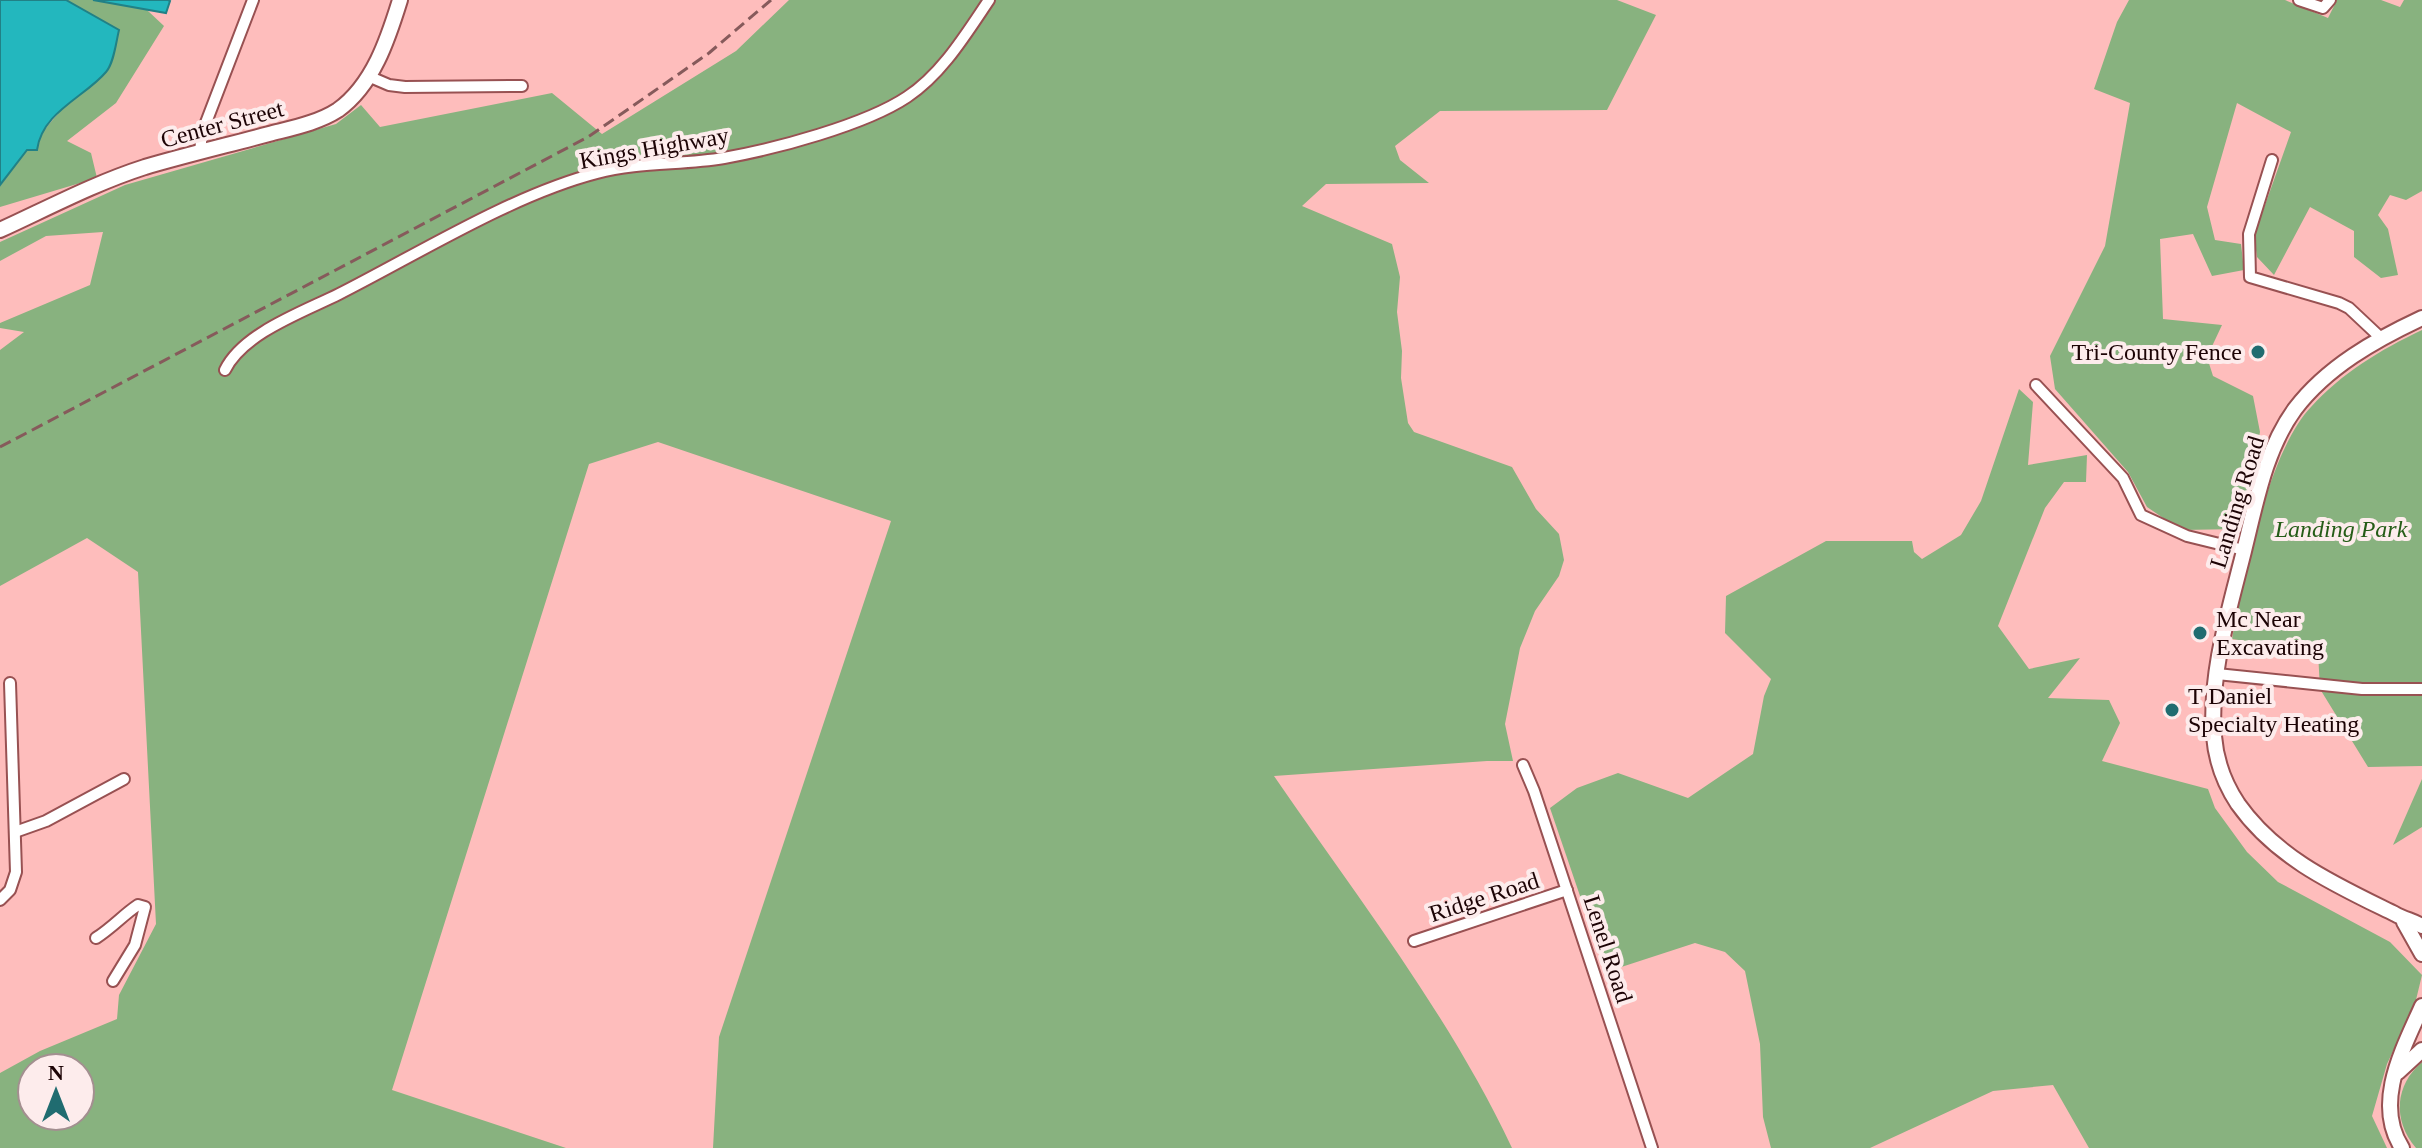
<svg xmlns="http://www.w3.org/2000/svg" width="2422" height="1148" viewBox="0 0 2422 1148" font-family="Georgia,serif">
<rect width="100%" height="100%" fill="#febdbc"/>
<!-- green -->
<g fill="#88b27f" fill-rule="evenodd">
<polygon points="66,0 93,0 147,10 164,26 116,103 67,141 91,153 97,178 0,207 0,186 27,150 68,102 108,70 119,30"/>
<path d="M789,0h828l39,15 -49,95 -167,1 -45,35 5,14 29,23 -103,1 -24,22 90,38 8,33 -3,35 5,39 -1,27 7,45 6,9 98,35 24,42 23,25 5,26 -5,16 -24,35 -15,37 -15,76 8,37h-26l-213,15c83,121 176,240 238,372h-799l6,-111 172,-516 -233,-79 -69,22 -197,626 174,58h-566v-75l40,-22 77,-32 2,-24 37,-71 -18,-352 -51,-34 -87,48v-236l24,-18 -24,-4v-5l90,-38 13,-53 -57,4 -46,25v-19l125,-57 211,-61 25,-19 19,22 172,-34 50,41 134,-83zM32,1068h48v48h-48z"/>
<polygon points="2129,0 2285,0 2328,18 2337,0 2381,0 2400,7 2404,0 2422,0 2422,191 2406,200 2390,195 2378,215 2388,229 2398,275 2381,278 2354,257 2354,231 2310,207 2274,275 2257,257 2254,236 2291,132 2237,103 2207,207 2215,240 2241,244 2244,270 2212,276 2193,234 2160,239 2163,319 2222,325 2207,357 2213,376 2253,396 2260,432 2240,529 2181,530 2147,507 2128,472 2055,389 2050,356 2105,246 2130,103 2094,89 2117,22"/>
<path d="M2422,330v436l-54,1 -48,-78 -2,-37 -86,-13c12,-62 36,-187 79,-232 31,-34 69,-57 111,-77z"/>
<polygon points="2019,389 2033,402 2028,465 2087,455 2086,482 2064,482 2045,508 1998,626 2029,669 2080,658 2048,698 2109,700 2120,723 2102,761 2208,789 2215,808 2247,852 2278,882 2390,942 2422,975 2415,1004 2387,1064 2372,1116 2387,1148 2089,1148 2053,1085 1993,1091 1870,1148 1771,1148 1763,1117 1760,1044 1745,971 1725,952 1695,943 1606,972 1550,808 1577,788 1618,773 1688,798 1753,754 1764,696 1771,679 1725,633 1726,596 1826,541 1912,541 1914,552 1922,559 1961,535 1981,501"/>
<polygon points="2422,779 2422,827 2393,845"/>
<path d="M2422,1062v86h-6c-24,-28 -21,-63 6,-86z"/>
</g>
<!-- water -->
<g fill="#23b7be" stroke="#218186" stroke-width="2">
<path d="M0,0h66l53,30c-3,12 -5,33 -13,42 -21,25 -64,40 -69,78h-10l-27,35z"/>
<polygon points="93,0 168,0 170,1 166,13"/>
</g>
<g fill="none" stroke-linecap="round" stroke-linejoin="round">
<defs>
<g id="street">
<polyline points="2299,0 2323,8 2330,0"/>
<polyline points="368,76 389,85 405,87 522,86"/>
<polyline points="200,152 202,133 253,0"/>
<polyline points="2272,160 2249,234 2250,277 2339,303 2349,308 2382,339"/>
<path d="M225,370c18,-37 78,-58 114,-76 79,-40 173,-99 258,-121 41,-11 85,-8 127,-15 51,-9 141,-33 183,-61 35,-23 59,-63 82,-97"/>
<polyline points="2036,385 2123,478 2141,515 2187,536 2244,550"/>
<polyline points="2217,674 2362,689 2422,689"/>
<polyline points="1523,765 1534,791 1652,1148"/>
<polyline points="15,832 46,821 124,779"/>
<polyline points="0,900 10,890 16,872 10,683"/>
<path d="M96,938c17,-11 27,-23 42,-33l7,2 -10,38 -22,36"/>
<polyline points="1414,941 1567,890"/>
</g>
<g id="secondary">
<path d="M0,230c48,-22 95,-47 145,-63 41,-12 83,-22 124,-33 23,-6 49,-11 69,-24 35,-25 50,-71 62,-110"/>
<path d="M2422,318c-47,22 -95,49 -127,91 -30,41 -39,94 -51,142 -15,60 -35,123 -30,185 2,25 10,47 24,68 39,55 98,81 157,110 9,5 18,7 27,12"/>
<polyline points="2404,922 2422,954"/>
<polyline points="2398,1072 2422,1050"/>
<path d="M2402,1148c-29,-45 1,-99 20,-142"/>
</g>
</defs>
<!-- street casing -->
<use href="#street" stroke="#985152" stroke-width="14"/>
<!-- secondary casing -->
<use href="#secondary" stroke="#985152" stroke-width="18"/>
<!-- street -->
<use href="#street" stroke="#fff" stroke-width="10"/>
<!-- secondary -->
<use href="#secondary" stroke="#fff" stroke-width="14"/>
<!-- rail -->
<polyline stroke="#865a5b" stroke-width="3" stroke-dasharray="12 6" stroke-linecap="butt" points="0,447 588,137 709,53 771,0"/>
</g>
<!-- markers -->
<g fill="#206c70" stroke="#fdecec" stroke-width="3">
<circle cx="2258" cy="352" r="8"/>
<circle cx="2200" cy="633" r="8"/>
<circle cx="2172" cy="710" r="8"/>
</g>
<g text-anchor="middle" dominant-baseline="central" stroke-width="8" stroke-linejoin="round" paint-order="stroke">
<!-- street labels -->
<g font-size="24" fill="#1c0305" stroke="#fdecec">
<text transform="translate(222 124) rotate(-15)">Center Street</text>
<text transform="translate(654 148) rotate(-10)">Kings Highway</text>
<text transform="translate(2237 502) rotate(-73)">Landing Road</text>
<text transform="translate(1484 897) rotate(-18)">Ridge Road</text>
<text transform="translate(1608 949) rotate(72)">Lenel Road</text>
</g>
<!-- poi labels -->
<g font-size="24" fill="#1c0305" stroke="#fdecec" text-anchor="start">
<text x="2242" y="352" text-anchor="end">Tri-County Fence</text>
<text x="2216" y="619">Mc Near<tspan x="2216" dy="28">Excavating</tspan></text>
<text x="2188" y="696">T Daniel<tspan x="2188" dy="28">Specialty Heating</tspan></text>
</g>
<!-- park labels -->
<g font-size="24" font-style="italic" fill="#255c17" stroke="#fdecec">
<text x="2341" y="529">Landing Park</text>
</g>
</g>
<!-- north arrow -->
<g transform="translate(56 1092)"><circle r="38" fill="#fdecec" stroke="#a38f90" stroke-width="2"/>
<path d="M0-6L14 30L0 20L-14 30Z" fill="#206c70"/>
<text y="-12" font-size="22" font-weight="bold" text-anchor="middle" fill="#1c0305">N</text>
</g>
</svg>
